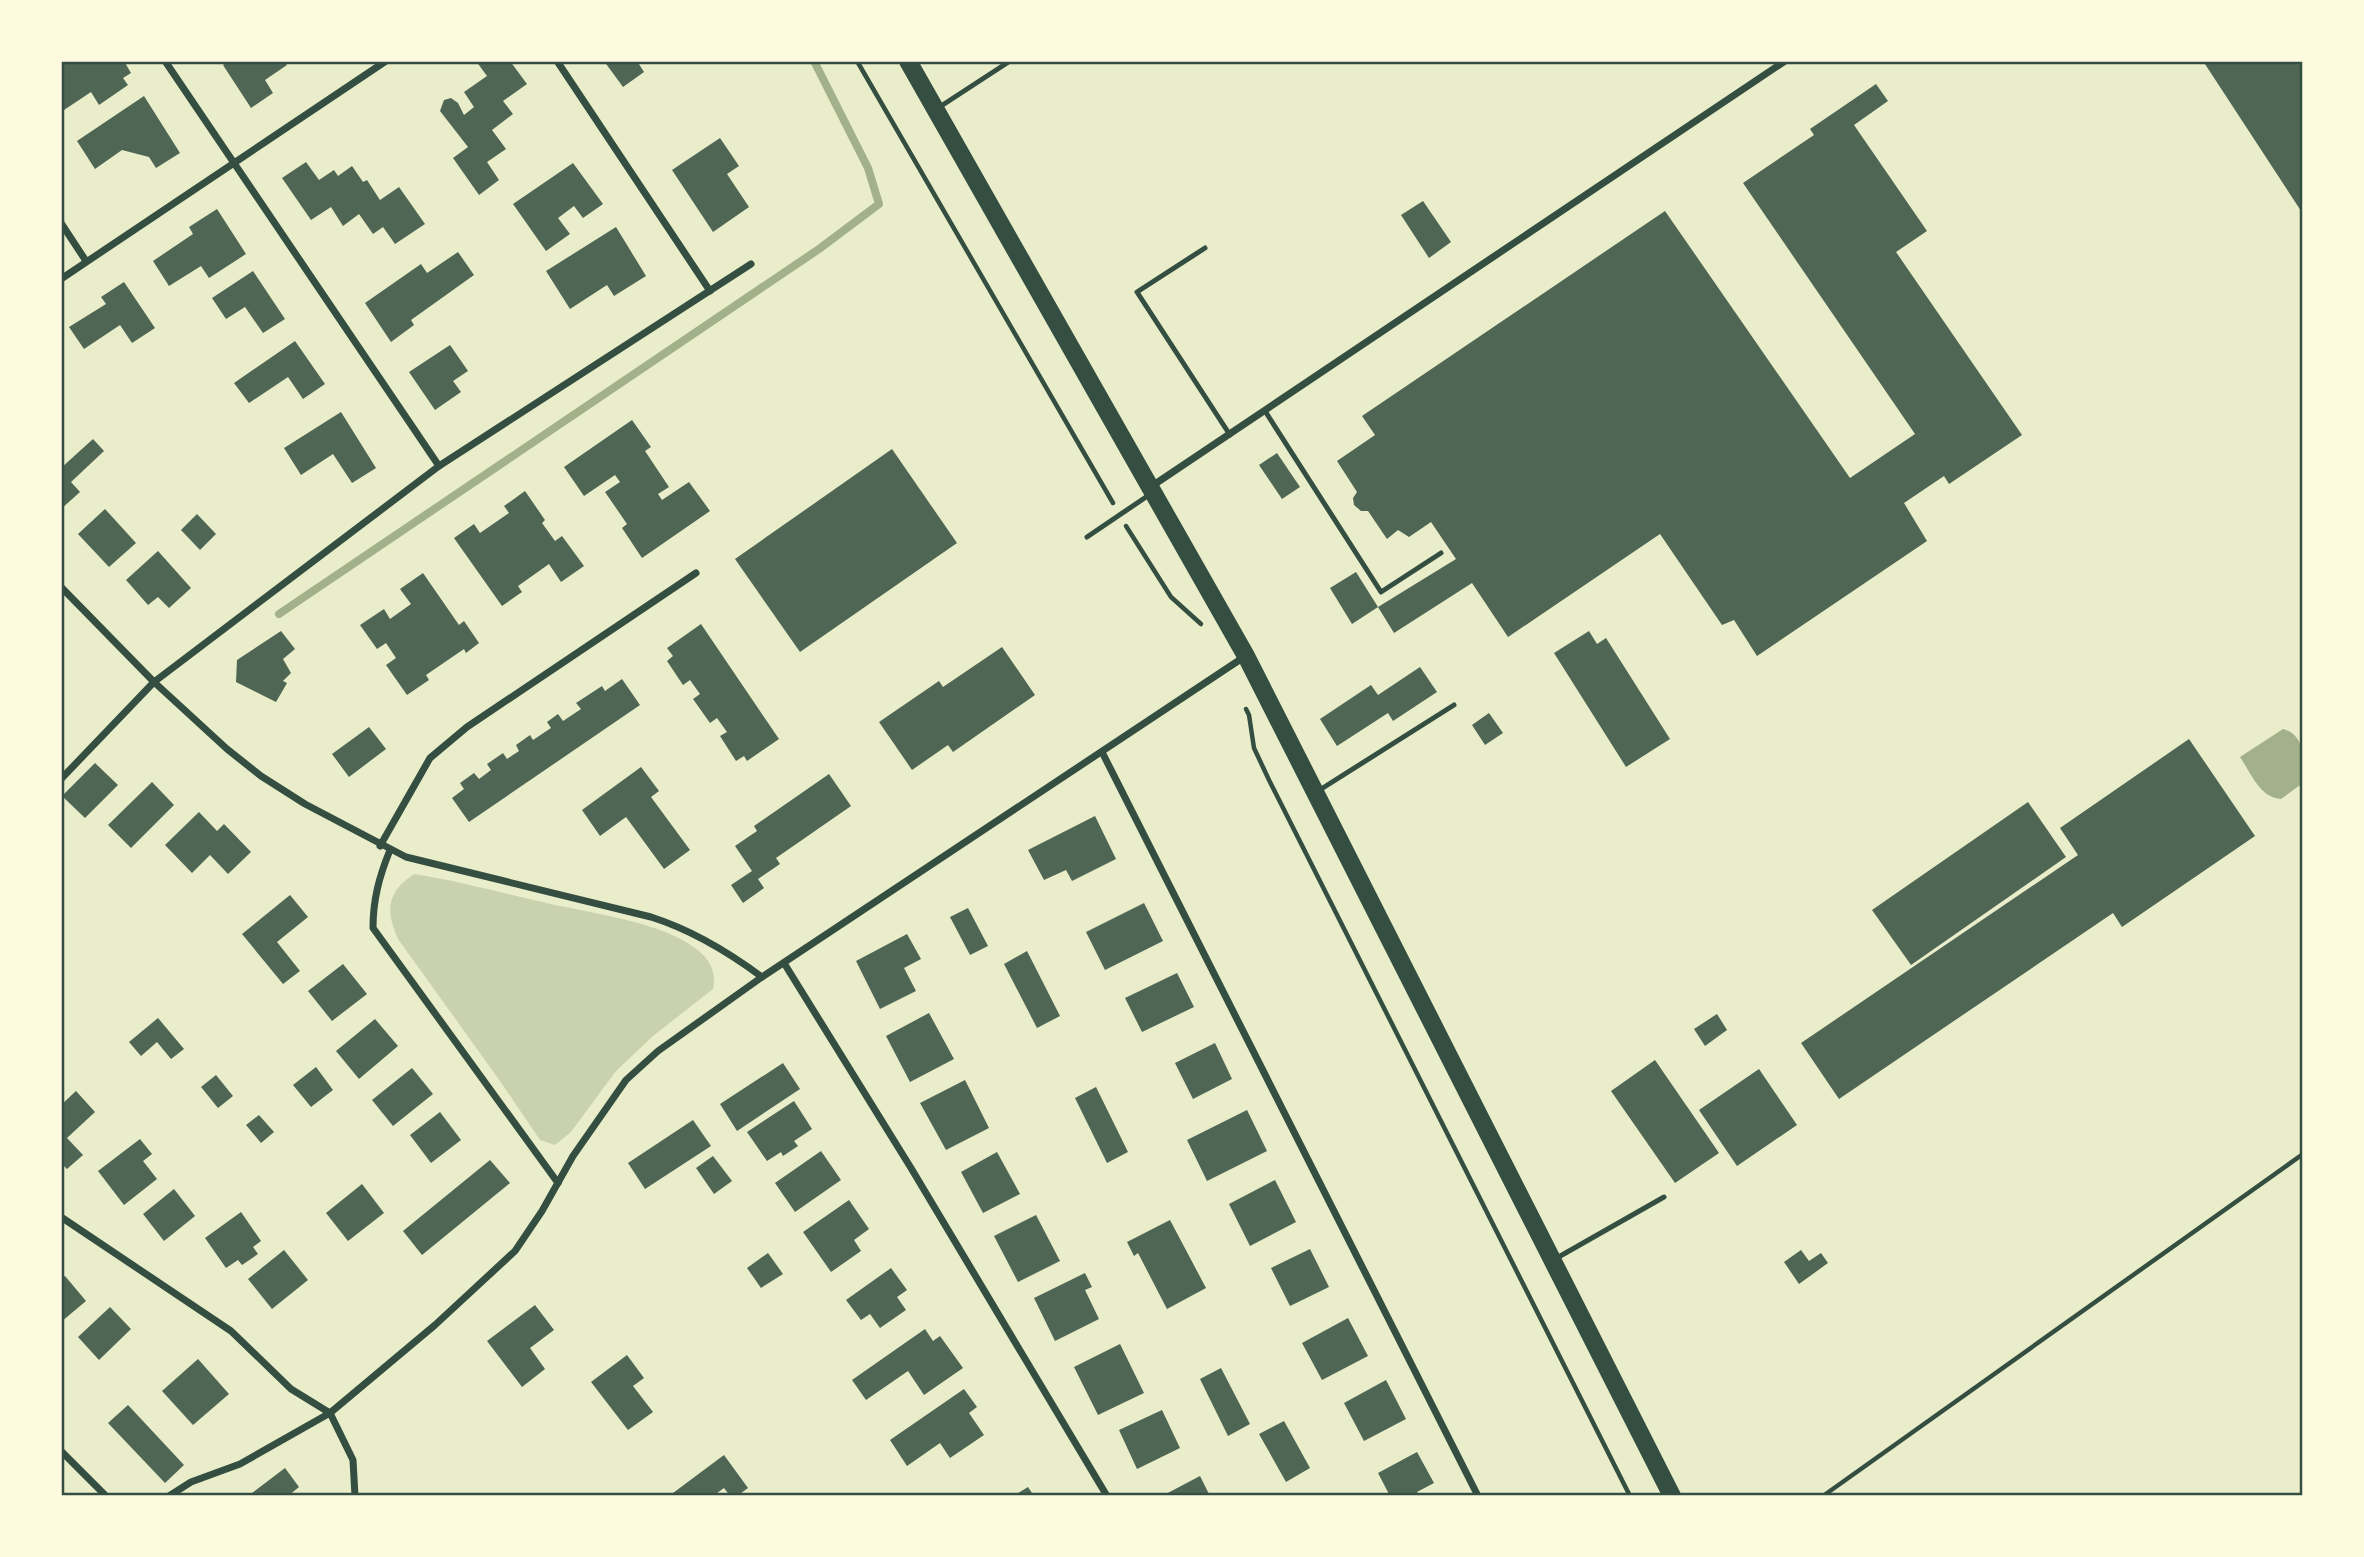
<svg xmlns="http://www.w3.org/2000/svg" width="2364" height="1557" viewBox="0 0 2364 1557" font-family="Inter,sans-serif">
<rect width="100%" height="100%" fill="#e9edc9"/>
<!-- green -->
<path fill="#cad2ad" d="M414,874c46,7 91,20 137,30 40,9 100,17 135,38 18,11 32,24 27,47l-60,47 -37,35 -45,61 -16,13 -15,-5 -40,-59 -102,-142c-13,-29 -11,-47 16,-65z"/>
<!-- water -->
<path fill="#a3b18a" d="M2283,729c24,6 20,34 20,54l-22,16c-21,-1 -30,-26 -41,-42z"/>
<g fill="none" stroke-linecap="round" stroke-linejoin="round">
<!-- stream -->
<polyline stroke="#a3b18a" stroke-width="8" points="279,614 819,249 879,204 868,168 814,61"/>
</g>
<!-- building -->
<g fill="#4f6655">
<polygon points="64,61 124,61 131,73 123,78 128,85 99,105 91,92 61,112 61,63"/>
<polygon points="229,61 284,61 287,65 265,80 273,93 251,108 223,65"/>
<polygon points="476,61 510,61 527,84 503,101 513,114 492,130 506,149 487,162 499,180 479,195 453,158 468,147 440,111 444,100 451,98 458,103 464,115 474,107 464,92 487,76"/>
<polygon points="604,61 637,61 644,72 623,87"/>
<polygon points="2203,61 2303,61 2303,214"/>
<polygon points="1876,84 1888,101 1854,125 1927,231 1896,252 2022,435 1949,484 1944,476 1904,503 1927,541 1757,656 1734,620 1722,625 1660,534 1508,637 1472,583 1394,633 1378,607 1456,559 1431,522 1409,537 1398,530 1387,539 1368,511 1361,511 1354,505 1353,498 1357,492 1337,461 1375,435 1362,416 1665,211 1850,478 1915,434 1743,183 1814,135 1810,129"/>
<polygon points="144,96 180,153 156,168 149,157 122,150 95,169 77,141"/>
<polygon points="720,138 739,166 727,174 749,207 713,232 672,170"/>
<polygon points="306,162 319,180 334,170 338,176 352,166 363,182 367,180 380,200 399,187 425,224 395,244 383,227 373,234 359,214 343,226 331,207 311,220 282,178"/>
<polygon points="573,163 603,204 583,218 574,206 558,218 570,234 546,251 513,204"/>
<polygon points="1423,201 1451,242 1429,258 1401,215"/>
<polygon points="217,209 246,254 209,278 201,266 169,286 153,261 193,234 189,227"/>
<polygon points="616,227 646,276 614,296 607,285 570,309 546,271"/>
<polygon points="458,252 474,275 411,320 414,325 391,342 365,303 421,264 427,273"/>
<polygon points="253,271 285,319 263,333 245,307 226,319 212,298"/>
<polygon points="124,282 155,328 132,343 120,325 84,349 69,327 106,304 101,297"/>
<polygon points="295,341 325,384 303,399 288,377 249,403 234,383"/>
<polygon points="450,345 468,371 453,381 461,392 435,410 409,372"/>
<polygon points="341,412 376,468 352,483 333,454 301,475 284,448"/>
<polygon points="632,420 651,447 645,451 669,487 658,494 662,500 689,482 710,511 642,558 622,528 627,524 605,492 620,482 615,475 584,496 564,467"/>
<polygon points="93,439 104,451 71,482 80,492 61,509 61,468"/>
<polygon points="892,449 957,543 800,652 735,559"/>
<polygon points="1277,453 1300,487 1282,499 1259,465"/>
<polygon points="525,491 545,520 542,523 555,541 562,536 584,566 561,582 549,564 518,586 522,592 502,606 454,538 474,524 480,533 509,513 504,506"/>
<polygon points="105,509 136,543 109,567 78,534"/>
<polygon points="197,514 216,534 200,550 181,530"/>
<polygon points="158,551 191,588 169,608 158,597 148,605 126,580"/>
<polygon points="1356,572 1378,607 1352,624 1330,588"/>
<polygon points="423,573 459,625 464,621 479,643 466,653 464,649 426,675 429,680 407,695 386,665 396,658 386,643 377,649 360,625 384,609 390,619 411,604 400,589"/>
<polygon points="701,624 779,739 747,761 744,756 736,761 720,736 727,732 717,718 710,723 693,699 700,694 690,680 683,685 667,661 673,656 667,648"/>
<polygon points="281,631 295,649 283,659 291,673 283,681 287,683 276,702 236,682 237,660"/>
<polygon points="1589,631 1597,644 1606,638 1670,739 1626,767 1554,653"/>
<polygon points="1002,647 1035,695 953,752 948,745 912,770 879,722 939,681 943,687"/>
<polygon points="1420,667 1437,692 1393,721 1388,713 1337,746 1320,719 1371,685 1378,695"/>
<polygon points="622,679 640,705 469,822 452,798 464,789 460,783 474,773 479,779 491,770 487,764 503,753 507,759 519,751 516,745 530,735 533,740 551,728 547,722 558,714 563,721 581,709 576,703 602,686 605,691"/>
<polygon points="1489,713 1503,733 1485,745 1472,725"/>
<polygon points="369,727 386,749 349,777 332,754"/>
<polygon points="2189,739 2255,836 2122,927 2113,913 1839,1099 1801,1043 2078,855 2060,828"/>
<polygon points="95,763 118,785 85,818 62,796"/>
<polygon points="641,767 659,791 651,797 690,850 664,869 626,817 600,836 582,810"/>
<polygon points="829,774 851,806 776,858 780,864 758,879 764,888 743,903 731,885 752,871 735,846 757,831 754,826"/>
<polygon points="152,782 174,805 131,848 108,825"/>
<polygon points="2028,802 2066,857 1911,965 1872,910"/>
<polygon points="199,812 217,831 224,824 251,852 228,874 210,855 192,873 165,845"/>
<polygon points="1095,816 1116,859 1072,881 1066,870 1044,880 1028,850"/>
<polygon points="290,895 308,917 277,942 300,971 283,984 242,934"/>
<polygon points="1144,903 1163,941 1105,970 1086,932"/>
<polygon points="968,908 988,946 970,955 950,917"/>
<polygon points="907,934 921,959 904,968 916,991 880,1009 856,961"/>
<polygon points="1027,951 1060,1016 1037,1028 1004,964"/>
<polygon points="343,964 367,994 332,1021 308,991"/>
<polygon points="1177,973 1194,1007 1142,1032 1125,998"/>
<polygon points="929,1013 954,1059 910,1082 886,1036"/>
<polygon points="1717,1014 1727,1030 1705,1046 1694,1029"/>
<polygon points="158,1018 184,1049 171,1059 157,1042 141,1056 129,1042"/>
<polygon points="375,1019 398,1046 359,1079 336,1051"/>
<polygon points="1215,1043 1232,1079 1193,1099 1175,1063"/>
<polygon points="1655,1060 1719,1153 1675,1183 1611,1091"/>
<polygon points="783,1063 800,1089 737,1131 720,1104"/>
<polygon points="316,1067 333,1090 311,1107 293,1085"/>
<polygon points="412,1068 433,1094 393,1126 372,1100"/>
<polygon points="1759,1069 1797,1125 1737,1166 1699,1110"/>
<polygon points="216,1075 233,1096 218,1108 201,1087"/>
<polygon points="965,1080 989,1128 946,1150 920,1103"/>
<polygon points="1096,1087 1128,1152 1107,1163 1075,1098"/>
<polygon points="76,1091 95,1112 67,1138 83,1155 67,1169 61,1163 61,1105"/>
<polygon points="794,1101 812,1129 794,1141 798,1146 783,1156 781,1152 767,1161 747,1132"/>
<polygon points="1247,1110 1267,1151 1207,1181 1187,1140"/>
<polygon points="440,1112 461,1140 431,1163 410,1135"/>
<polygon points="259,1115 274,1132 261,1143 246,1125"/>
<polygon points="693,1120 711,1146 645,1189 628,1163"/>
<polygon points="140,1139 152,1154 143,1161 157,1179 124,1205 98,1171"/>
<polygon points="821,1151 841,1180 795,1212 775,1183"/>
<polygon points="997,1152 1020,1194 983,1213 961,1172"/>
<polygon points="713,1156 732,1181 714,1194 696,1168"/>
<polygon points="490,1160 510,1183 422,1255 403,1231"/>
<polygon points="1275,1180 1296,1222 1250,1246 1229,1204"/>
<polygon points="362,1184 384,1213 348,1241 326,1213"/>
<polygon points="174,1189 195,1216 164,1241 143,1214"/>
<polygon points="849,1200 869,1229 854,1240 861,1251 831,1272 803,1232"/>
<polygon points="241,1212 261,1241 253,1247 258,1254 242,1265 238,1260 226,1268 205,1238"/>
<polygon points="1036,1215 1060,1261 1018,1282 994,1236"/>
<polygon points="1170,1220 1206,1288 1167,1309 1138,1253 1134,1256 1127,1242"/>
<polygon points="1310,1249 1329,1287 1290,1306 1271,1268"/>
<polygon points="284,1250 308,1280 272,1309 248,1279"/>
<polygon points="1801,1250 1809,1261 1821,1253 1828,1263 1799,1284 1784,1262"/>
<polygon points="768,1253 783,1274 761,1288 747,1268"/>
<polygon points="891,1268 907,1290 897,1297 906,1310 880,1328 870,1314 861,1320 846,1300"/>
<polygon points="1085,1273 1092,1287 1085,1290 1099,1319 1055,1341 1034,1298"/>
<polygon points="65,1276 86,1301 61,1322 61,1279"/>
<polygon points="535,1305 554,1330 530,1348 545,1369 522,1387 487,1341"/>
<polygon points="110,1307 131,1329 99,1360 78,1337"/>
<polygon points="1348,1318 1368,1356 1322,1380 1302,1343"/>
<polygon points="925,1329 933,1341 940,1336 963,1368 924,1395 908,1371 866,1400 852,1380"/>
<polygon points="1120,1344 1144,1393 1098,1415 1074,1367"/>
<polygon points="627,1355 644,1378 633,1386 653,1412 628,1430 591,1382"/>
<polygon points="198,1359 229,1394 193,1425 162,1391"/>
<polygon points="1221,1368 1250,1424 1228,1436 1200,1379"/>
<polygon points="1386,1380 1406,1419 1364,1441 1344,1403"/>
<polygon points="964,1389 977,1407 969,1413 984,1435 950,1458 940,1443 907,1466 890,1440"/>
<polygon points="128,1405 184,1465 165,1483 108,1423"/>
<polygon points="1162,1410 1180,1448 1137,1469 1119,1430"/>
<polygon points="1284,1421 1310,1468 1286,1482 1259,1434"/>
<polygon points="1417,1452 1434,1483 1417,1492 1419,1496 1390,1496 1378,1473"/>
<polygon points="724,1455 748,1488 737,1496 730,1496 724,1488 713,1496 669,1496"/>
<polygon points="285,1468 299,1487 288,1496 248,1496"/>
<polygon points="1200,1476 1210,1496 1162,1496"/>
<polygon points="1028,1487 1034,1496 1013,1496"/>
</g>
<g fill="none" stroke-linecap="round" stroke-linejoin="round">
<!-- path -->
<g stroke="#344e41" stroke-width="4.5">
<polyline points="857,61 1113,503"/>
<polyline points="1126,526 1171,597 1201,624"/>
<polyline points="1246,709 1249,715 1254,748 1269,780 1630,1496"/>
<polyline points="1823,1496 2303,1154"/>
</g>
<!-- service -->
<g stroke="#344e41" stroke-width="5">
<polyline points="938,108 1010,61"/>
<polyline points="1205,248 1137,292 1230,435"/>
<polyline points="1265,411 1381,592 1441,553"/>
<polyline points="1087,537 1149,495"/>
<polyline points="1318,791 1454,705"/>
<polyline points="1555,1259 1664,1197"/>
</g>
<!-- minor -->
<g stroke="#344e41" stroke-width="7">
<polyline points="165,61 439,466"/>
<polyline points="557,61 710,291"/>
<polyline points="61,223 86,261"/>
<polyline points="61,279 386,61"/>
<polyline points="1152,486 1785,61"/>
<path d="M61,587l93,95 73,67 34,27 44,28 101,53 245,60c41,13 76,34 111,60"/>
<polyline points="1102,752 1478,1496"/>
<polyline points="61,779 154,682 439,466 751,264"/>
<polyline points="380,846 430,758 467,727 696,573"/>
<path d="M390,850c-11,27 -17,50 -17,78l185,255"/>
<polyline points="784,963 911,1168 1107,1496"/>
<polyline points="61,1217 231,1331 291,1389 330,1413"/>
<polyline points="330,1413 353,1460 355,1496"/>
<polyline points="61,1451 106,1496"/>
<polyline points="169,1496 191,1482 240,1464 330,1413 435,1325 515,1251 542,1211 573,1156 626,1080 658,1051 762,977 1244,657"/>
</g>
<!-- primary -->
<polyline stroke="#344e41" stroke-width="18" points="908,61 1246,656 1672,1496"/>
</g>
<!-- border -->
<rect width="2364" height="1557" fill="none" stroke="#fefae0" stroke-width="126"/>
<rect x="63" y="63" width="2238" height="1431" fill="none" stroke="#344e41" stroke-width="2.5"/>
</svg>
